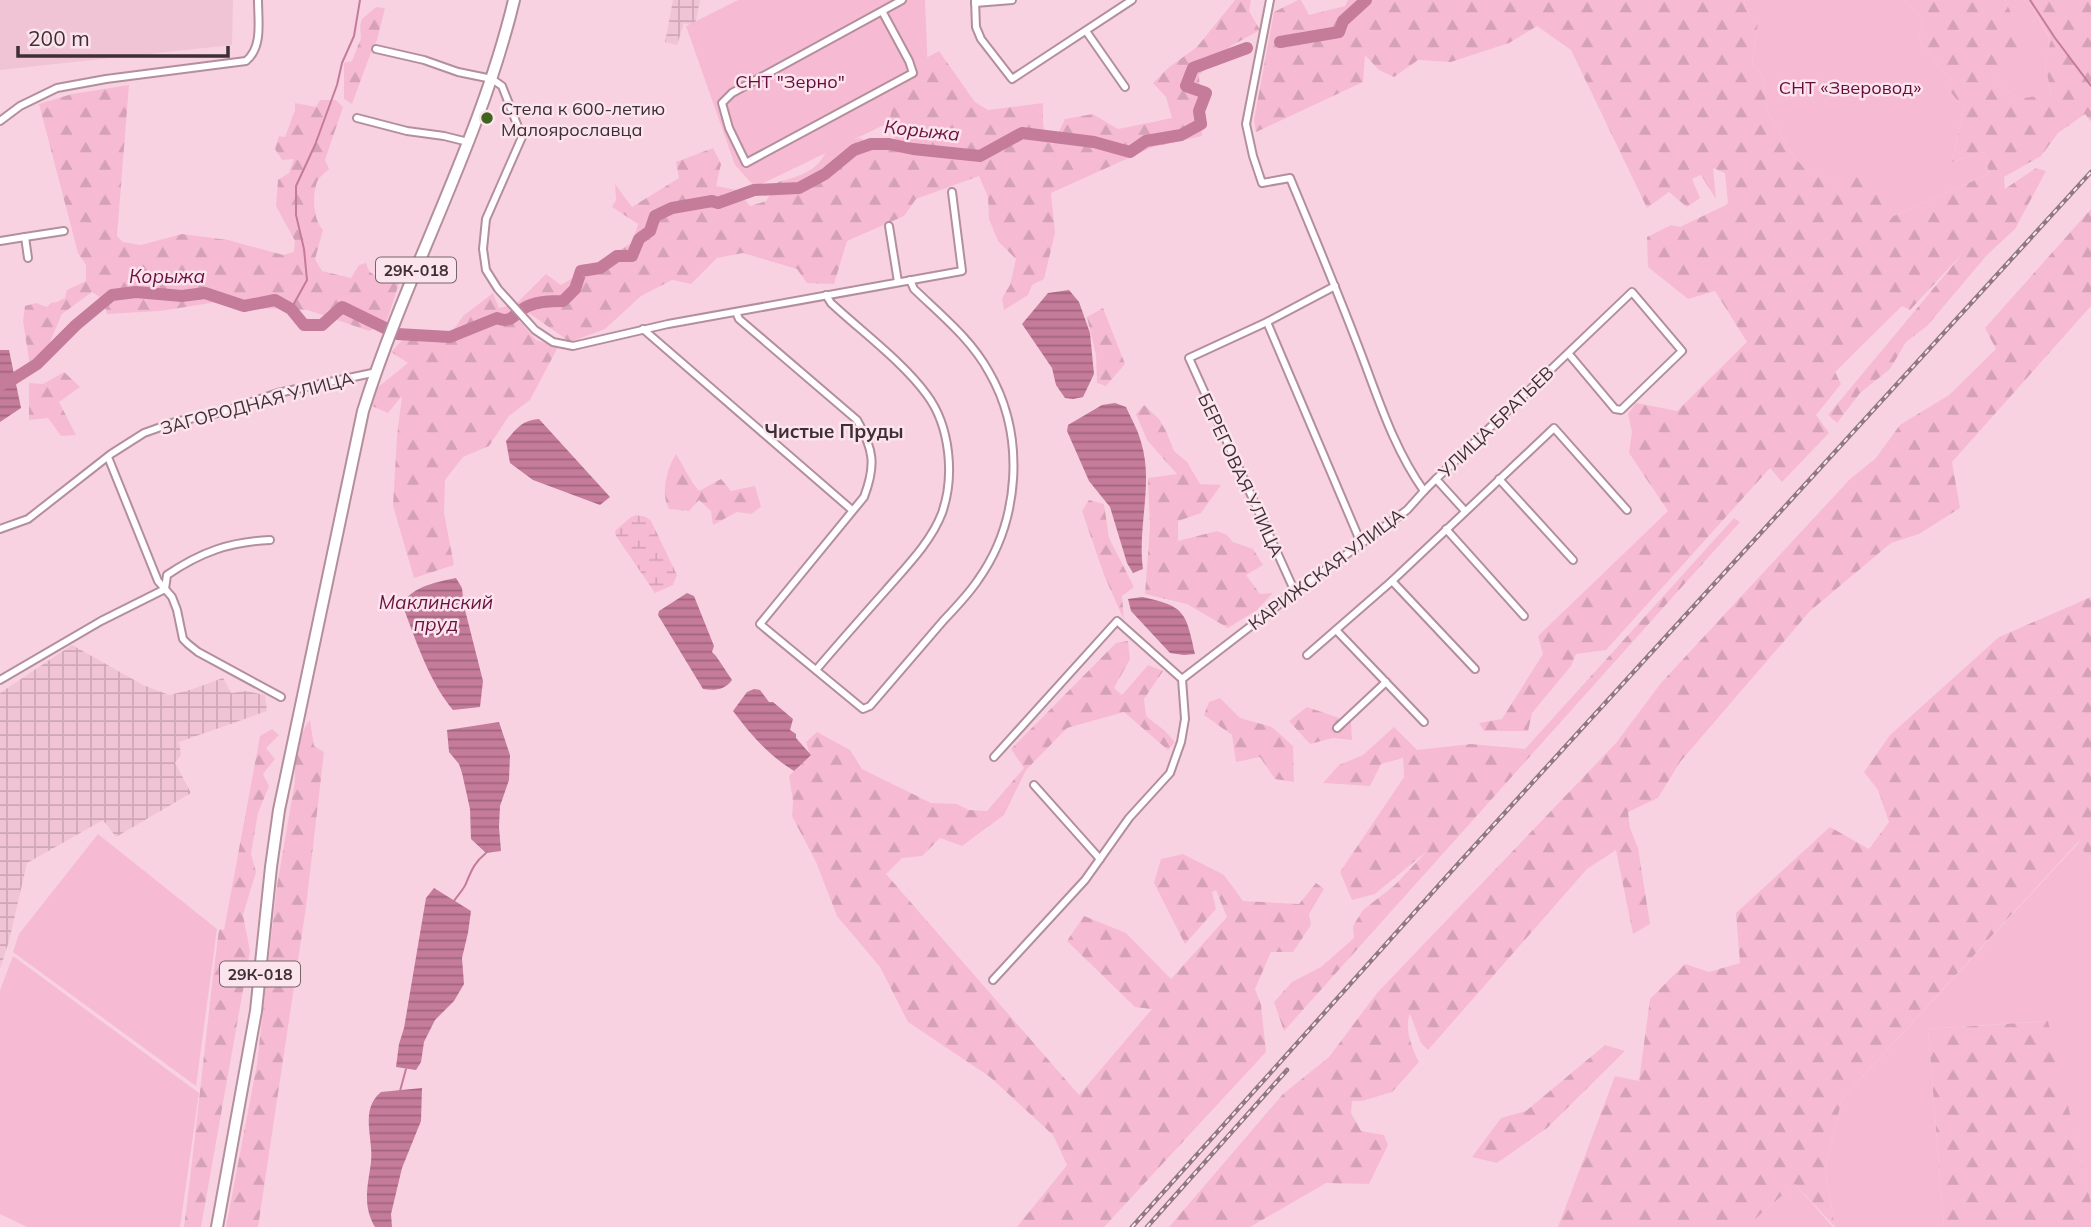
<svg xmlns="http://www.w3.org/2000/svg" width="2091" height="1227" viewBox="0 0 2091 1227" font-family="Mulish,sans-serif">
<defs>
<pattern id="industrial-grid" width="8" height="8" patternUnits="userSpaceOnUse" patternTransform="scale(1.75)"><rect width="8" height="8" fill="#f0c3d5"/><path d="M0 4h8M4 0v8" fill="none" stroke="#cfa8b7"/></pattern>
<pattern id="forest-firs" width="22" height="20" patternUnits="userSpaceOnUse" patternTransform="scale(1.75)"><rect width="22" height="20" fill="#f6bbd3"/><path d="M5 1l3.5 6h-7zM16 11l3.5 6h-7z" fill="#d4a1b6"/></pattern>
<pattern id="wetland-marsh" width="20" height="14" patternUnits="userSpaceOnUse" patternTransform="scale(1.75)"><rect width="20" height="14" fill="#f6bbd3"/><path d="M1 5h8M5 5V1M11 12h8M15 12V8" fill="none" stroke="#d4a1b6"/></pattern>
<pattern id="water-rules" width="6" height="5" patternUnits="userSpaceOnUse" patternTransform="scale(1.75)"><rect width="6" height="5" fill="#c57b9a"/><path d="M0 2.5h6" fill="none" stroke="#a1657e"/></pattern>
</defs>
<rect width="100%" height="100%" fill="#f9d2e1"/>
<!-- built -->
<polygon fill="#f0c3d5" points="0,0 233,0 232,45 0,70"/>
<!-- industrial -->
<g fill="url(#industrial-grid)">
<polygon points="673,0 700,0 695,26 684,23 677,45 665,42"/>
<polygon points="72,645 143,685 169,695 190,690 223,678 231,693 246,691 265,695 267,711 179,742 181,755 175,763 191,793 116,837 103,820 27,863 9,941 0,969 0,693"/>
</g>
<!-- green -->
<g fill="#f6bbd3">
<polygon points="738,0 925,0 928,72 886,124 755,187 735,165 686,26"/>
<polygon points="1744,0 1903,0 1923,20 1919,40 1951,81 1948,89 1964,108 1952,162 1984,152 1989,174 1889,218 1837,185 1805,169 1791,153 1767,110 1763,77 1752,62 1758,23 1747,11"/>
<polygon points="2005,0 2024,0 2032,7 2051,41 2045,63 2051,95 2018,99 1994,80 2005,65 2013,17"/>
<polygon points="98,834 217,929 196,1086 13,952 19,934"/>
<polygon points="2080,841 2091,866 2091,1203 2047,1021 1928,1029 1944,1227 1835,1227 1825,1169 1842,1099"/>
<polygon points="13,956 199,1093 180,1227 27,1227 0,1214 0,990"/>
<polygon points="1795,1184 1833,1227 1754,1227 1754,1220"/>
</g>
<!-- forest -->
<g fill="url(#forest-firs)">
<path d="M1235,0h16l-2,11 11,19 -29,16 -32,29 3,61 -49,11 -102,46 4,40 -11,46 -12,6 -4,10 -24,15 -2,-12 8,-13 6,-26 -18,-18 -9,-22 -1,-22 -9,-21 -63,23 -12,17 -57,25 -13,43 -27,-1 -10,-14 -54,-16 -26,5 -26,26 -19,-4 -31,16 -36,33 -35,13 -54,-38 30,-30 15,11 72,-43 5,-18 -26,-17 4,-7 -1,-16 17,23 47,-29 -3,-16 37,-14 8,16 -5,22 21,4 13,16 16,-5 12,-19c26,-7 43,-12 52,-40l31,-4 13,12h17l4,-11c-13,-29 3,-44 27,-59l4,-22 13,-7 36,51 13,8 55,-7v21l4,18 6,2 12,-25 28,-5 25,15 54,-11 -6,-21 -13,-14 15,-15 29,-21z"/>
<polygon points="1298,0 1301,0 1309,15 1345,6 1348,0 1744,0 1747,11 1758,23 1752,62 1763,77 1767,110 1791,153 1805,169 1837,185 1864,172 1889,218 1989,174 1984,152 1952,162 1964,108 1947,88 1951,81 1919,40 1923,20 1903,0 2005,0 2013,17 2025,30 2017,66 2005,66 1994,80 2018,99 2051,94 2045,63 2051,40 2032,7 2024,0 2091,0 2091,122 2085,114 2058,133 2041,156 2004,177 2005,189 2036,168 2046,171 2015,229 1987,255 1927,326 1906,342 1890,369 1860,393 1837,423 1828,415 1963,253 1910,310 1902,306 1835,372 1841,384 1816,415 1829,433 1782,482 1770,468 1606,650 1576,654 1571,666 1532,713 1528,731 1484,731 1479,723 1502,719 1543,654 1538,636 1668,511 1629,453 1632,432 1628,414 1636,403 1677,411 1747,342 1715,291 1688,299 1648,267 1647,237 1671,225 1680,227 1728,204 1725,173 1713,168 1716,199 1701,175 1692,179 1700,198 1687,207 1669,192 1647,208 1571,50 1537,26 1509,43 1451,62 1418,60 1394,77 1379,70 1365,55 1363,82 1256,132 1254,120 1274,12"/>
<polygon points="376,7 385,8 377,40 373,47 352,104 344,99 344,63 352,61 361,38 360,26 362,19"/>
<path d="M129,85l-12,151 6,6 18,3 41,-11 46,6 55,15 11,-3 1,-11 -19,-35 2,-26 11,-7 5,-14 -12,1 -7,-11 4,-13 6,1 10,-27v-7l21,4 4,-7h16l7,7 -18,53 4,9c-4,4 -10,8 -12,13 -5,14 -4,37 6,48l-8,29 7,12 29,7 8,-13 7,-2 3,8 6,5 15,-4 12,2 -16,49 -17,8 -61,-21 -57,-2 -28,-7 -63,10 -53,3 -4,-15 -11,-7 -30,22 -20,46 -12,6 -7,-45 2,-15 11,-3 11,4 4,-4 6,-1 8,-4 2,-8 19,-9v-16l-8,-12 -39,-149 33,-10z"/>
<path d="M2091,209v97l-139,156 8,46 -41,26 -28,9 -81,68 -130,151 -22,36 -30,14 2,16 8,20 12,76 -17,10 -17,-84 -29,19 -159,181 -7,-7 -11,-29c-6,14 2,35 9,48l-27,30 -30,9h-10l-1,12 10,18 23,4 4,10 -19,39 -43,-1 -76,44h-81l114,-133 46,-37 48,-64 239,-250 45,-60 189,-204 25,-20 25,-34 49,-30 47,-46 -11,-21z"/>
<polygon points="493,293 499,308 507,306 536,340 558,347 530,400 509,416 489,446 463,457 445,480 444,513 454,565 414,578 393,506 397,436 402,396 388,413 372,406 377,388 408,363 391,352 407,335 452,332 463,316"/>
<polygon points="1103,308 1125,364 1106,386 1097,383 1096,355 1087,317"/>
<polygon points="64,372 80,387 59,402 76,435 61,436 48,418 29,420 29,383 43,384"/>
<polygon points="1144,405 1159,419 1167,433 1174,451 1187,462 1200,484 1221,485 1201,513 1178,521 1178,541 1217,531 1227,535 1233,542 1253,549 1263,565 1246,575 1260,594 1273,593 1257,610 1228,628 1187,604 1145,594 1150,527 1148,478 1177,474 1147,440 1136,414"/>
<path d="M676,454c8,12 14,27 23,37l22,-12 10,12 24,-5 6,21 -10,7 -14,-2 -24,13 -2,-14 -12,-11 -10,11 -20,-2c-9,-15 -2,-41 7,-55z"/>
<polygon points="1089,500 1104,504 1109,538 1134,587 1122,596 1124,620 1104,575 1082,511"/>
<polygon points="1734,518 1740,522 1284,1031 1274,1002 1292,982 1321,967 1354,938 1353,926 1363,910 1395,885 1427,851 1375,894 1352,900 1340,872 1404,777 1403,758 1381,764 1370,786 1323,783 1339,765 1363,755 1394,727 1417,750 1471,744 1525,749"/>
<polygon points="2091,597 2091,866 2079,841 1842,1099 1825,1169 1835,1227 1795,1184 1754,1220 1754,1227 1558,1227 1615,1076 1639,1081 1650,999 1685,964 1709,972 1740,963 1736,913 1830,827 1869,849 1889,822 1878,790 1864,772 1890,735 1999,637"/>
<polygon points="1128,641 1130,659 1114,688 1122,695 1148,665 1163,671 1144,699 1146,716 1164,730 1175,742 1168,750 1124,712 1067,728 1026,770 1004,815 962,846 940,838 922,856 902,858 886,874 1079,1095 1152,1009 1135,1007 1067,941 1084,916 1126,933 1171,979 1227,917 1216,890 1212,892 1216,909 1185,944 1154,883 1161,859 1183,854 1224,875 1243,901 1299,904 1316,883 1324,889 1309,914 1311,925 1293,952 1271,952 1255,989 1261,1005 1266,1052 1104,1227 1017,1227 1067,1165 1053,1135 990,1077 908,1022 880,967 837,916 816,862 792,816 793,801 789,776 810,755 806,742 817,732 850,750 862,769 931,803 957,804 969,810 987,811 1024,768 1011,749 1116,643"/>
<polygon points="1220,698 1240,718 1272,727 1293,746 1294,782 1275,779 1260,757 1236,762 1232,735 1204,715 1209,702"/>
<polygon points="1307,707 1351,722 1352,740 1333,738 1310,744 1289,721"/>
<path d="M310,720l4,26 10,6 -18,155 -48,320h-32l31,-163 20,-178 18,-105c-1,-18 3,-47 15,-61z"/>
<path d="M272,729l7,6 -13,13 9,11 -12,15 6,12 -11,27 -7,41 5,18 -13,43 7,36 -49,276h-17c13,-99 22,-199 35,-298l5,1 36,-194z"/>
<polygon points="2048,1021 2091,1203 2091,1227 1944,1227 1928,1029"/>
<polygon points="1605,1045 1625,1051 1547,1128 1497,1163 1472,1157 1501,1118 1526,1111"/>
</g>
<!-- wetland -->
<polygon fill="url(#wetland-marsh)" points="637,515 646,517 651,521 677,575 673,585 655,593 616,536 615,531 631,517"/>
<!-- water -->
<g fill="url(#water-rules)">
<polygon points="1069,290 1079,302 1090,333 1094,374 1083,397 1073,399 1065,398 1056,385 1052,368 1022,324 1048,293"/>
<polygon points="0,350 9,350 21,408 0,422"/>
<path d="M1115,403l11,4c5,11 12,23 15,35 13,41 -4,85 2,127l-10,4 -6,-10 -17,-56 -21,-26 -22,-50 1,-6 34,-20z"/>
<path d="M539,419l71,78 -10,8 -67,-25 -23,-17 -4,-22c10,-12 16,-21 33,-22z"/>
<path d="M456,578l6,10 2,18 19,75 -3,26 -27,3c-25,-30 -37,-70 -51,-106 11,-18 35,-22 54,-26z"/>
<path d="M687,593l7,3 20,50 -2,6 4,4 16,24c-7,10 -18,11 -29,9l-45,-74 1,-4z"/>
<path d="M1142,597c43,9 44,15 53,57l-11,1 -14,-2 -39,-42 -3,-12z"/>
<path d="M754,689l6,1 9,12h4l20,17 -3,11 6,4v4l15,17 -17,16c-26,-16 -43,-36 -61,-60l14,-19z"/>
<polygon points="499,722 510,755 509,780 500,806 499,827 501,851 486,853 471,839 470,809 462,773 459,764 449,752 447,730"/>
<polygon points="434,888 471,911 468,933 462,958 464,984 454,1001 435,1020 424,1042 421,1062 416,1070 396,1067 399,1044 404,1028 426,898"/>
<path d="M422,1088l-1,33 -19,47 -11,46 1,13h-17c-13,-22 -7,-42 -4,-65 3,-23 -12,-52 10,-70z"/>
</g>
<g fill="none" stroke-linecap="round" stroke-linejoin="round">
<!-- stream -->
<g stroke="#c57b9a" stroke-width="2">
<polyline points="2030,0 2055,38 2091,86"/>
<polyline points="291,309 307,280 304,249 296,215 296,186 315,145 337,85 342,63 354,36 360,0"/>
<path d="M454,901c4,-6 11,-13 13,-20 5,-12 8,-19 19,-28"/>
<polyline points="400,1091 406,1069"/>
</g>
<!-- river -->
<g stroke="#c57b9a" stroke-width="12">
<polyline points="1280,42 1339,32 1343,21 1366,0"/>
<path d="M397,334l53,3 47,-19c15,7 19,-7 31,-12 11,-5 24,-5 35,-5l12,-12 6,-18 19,-3 17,-12h15l7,-17 11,-8 5,-15 17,-8 40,-7 6,2 36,-13 45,-2 26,-14 29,-24 17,-6h18l24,5 67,7 42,-23 72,9 36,10 16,-11 35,-6 20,-11 -2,-13 7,-18 -20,-7 7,-18 54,-20"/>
<polyline points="0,385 15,378 37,364 76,325 112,295 136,292 182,296 205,293 244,306 275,300 291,309 304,325 322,325 342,307 385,328"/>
</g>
<defs>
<g id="street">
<polyline points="975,0 976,27 981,39 1012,79 1132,0"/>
<polyline points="975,3 1012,0"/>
<polyline points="882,11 909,61 913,73 746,163 729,128 722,103 732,93 902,0"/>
<polyline points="1086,31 1125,87"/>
<polyline points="376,49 424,60 458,72 492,79 502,86 522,137 486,219 483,249 486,270 498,289 535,330 553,342 573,346 668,324 962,271 952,192"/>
<polyline points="357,118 407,131 444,136 468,142"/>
<path d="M0,121l20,-15 37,-18 49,-9 140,-18c17,-14 12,-40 12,-61"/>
<polyline points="889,226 898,282"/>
<polyline points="25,237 64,231"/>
<polyline points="0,241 25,237 28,258"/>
<path d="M736,312l3,7 118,101c17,30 19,45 7,77l-104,127 103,85 7,-3c24,-28 49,-57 73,-85 12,-13 25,-26 35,-41 42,-59 48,-144 11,-208 -18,-33 -48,-57 -75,-83l-4,-9"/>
<polyline points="1267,322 1361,543"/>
<polyline points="643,329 852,510"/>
<polyline points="108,457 158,581 172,597 177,610 183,639 188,644 198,652 281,697"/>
<polyline points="1436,479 1465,511"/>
<polyline points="1499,479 1573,560"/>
<polyline points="1424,491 1436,479 1632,292 1682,351 1621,410 1615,409 1568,353"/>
<polyline points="0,529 28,519 111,454 144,433 175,422 222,412 278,393 377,372"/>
<polyline points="1446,529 1524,616"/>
<polyline points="1392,581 1475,669"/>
<polyline points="1295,592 1189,358 1267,322 1335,286"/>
<polyline points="1336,630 1424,722"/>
<polyline points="1307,655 1392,581 1554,428 1627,510"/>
<path d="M816,670c23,-27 46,-53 70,-80 20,-23 45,-48 56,-77 13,-37 8,-87 -15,-118 -24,-33 -66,-64 -96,-92l-5,-8"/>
<path d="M1182,679l113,-87 112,-82 17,-19c-32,-45 -47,-97 -67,-148 -21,-55 -44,-110 -67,-165l-28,5 -9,-27 -7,-32 24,-124"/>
<path d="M0,680l101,-59 64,-32 2,-14c34,-23 62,-33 103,-35"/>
<polyline points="1337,728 1386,682"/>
<polyline points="1034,785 1100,859"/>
<polyline points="993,980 1085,880 1129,818 1170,773 1181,742 1185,719 1182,679 1117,621 994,757"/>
</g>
<path id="primary" d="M217,1227l39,-216 15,-144 8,-57 84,-399c44,-140 117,-269 151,-411"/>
</defs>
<!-- street casing -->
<use href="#street" stroke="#b38f9d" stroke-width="10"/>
<!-- primary casing -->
<use href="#primary" stroke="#b38f9d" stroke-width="14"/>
<!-- street -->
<use href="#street" stroke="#fff" stroke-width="6"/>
<!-- primary -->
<use href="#primary" stroke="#fff" stroke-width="10"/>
<defs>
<g id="rail">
<polyline points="1132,1227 1457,865 2091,172"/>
<polyline points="1147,1227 1287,1070"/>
</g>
</defs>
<!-- rail casing -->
<use href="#rail" stroke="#907781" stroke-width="4.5"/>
<!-- rail -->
<use href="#rail" stroke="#fce4ed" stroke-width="2" stroke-dasharray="5" stroke-linecap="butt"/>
</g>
<!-- markers -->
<circle fill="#3e641e" stroke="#fce4ed" stroke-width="2.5" cx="487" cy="118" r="7"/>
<g text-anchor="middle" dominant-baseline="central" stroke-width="5" stroke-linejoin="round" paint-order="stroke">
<!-- shield labels -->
<g fill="#fce4ed" stroke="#77656c" stroke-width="2">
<rect x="376" y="257.5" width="80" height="25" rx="5"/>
<rect x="220" y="961.5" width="80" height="25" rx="5"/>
</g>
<g font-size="16" font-weight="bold" fill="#3e2f35">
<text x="416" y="270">29К-018</text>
<text x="260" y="974">29К-018</text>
</g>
<!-- park labels -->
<g font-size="18" fill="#660b3e" stroke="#fce4ed">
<text x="790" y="81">СНТ "Зерно"</text>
<text x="1850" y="87">СНТ «Зверовод»</text>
</g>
<!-- poi labels -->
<g font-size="18" fill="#3e2f35" stroke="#fce4ed" text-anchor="start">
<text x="501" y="108">Стела к 600-летию<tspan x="501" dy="21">Малоярославца</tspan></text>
</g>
<!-- street labels -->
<g font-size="18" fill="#3e2f35" stroke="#fce4ed">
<text transform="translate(257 403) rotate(-15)">ЗАГОРОДНАЯ УЛИЦА</text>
<text transform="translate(1496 422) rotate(-44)">УЛИЦА БРАТЬЕВ</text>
<text transform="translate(1241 475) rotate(65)">БЕРЕГОВАЯ УЛИЦА</text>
<text transform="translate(1326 569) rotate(-37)">КАРИЖСКАЯ УЛИЦА</text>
</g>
<!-- water labels -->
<g font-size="19" font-style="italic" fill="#6a1142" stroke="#fce4ed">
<text transform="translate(922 130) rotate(6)">Корыжа</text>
<text x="167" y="276">Корыжа</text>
<text x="436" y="602">Маклинский<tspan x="436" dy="22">пруд</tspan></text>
</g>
<!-- neighbourhood labels -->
<g font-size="19" font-weight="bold" fill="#3e2f35" stroke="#fce4ed">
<text x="834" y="431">Чистые Пруды</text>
</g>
</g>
<!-- scale -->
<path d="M18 46v10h210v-10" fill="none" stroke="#3e2f35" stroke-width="3.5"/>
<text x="28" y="46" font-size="21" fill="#3e2f35" stroke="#fce4ed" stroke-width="5" paint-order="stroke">200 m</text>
</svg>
